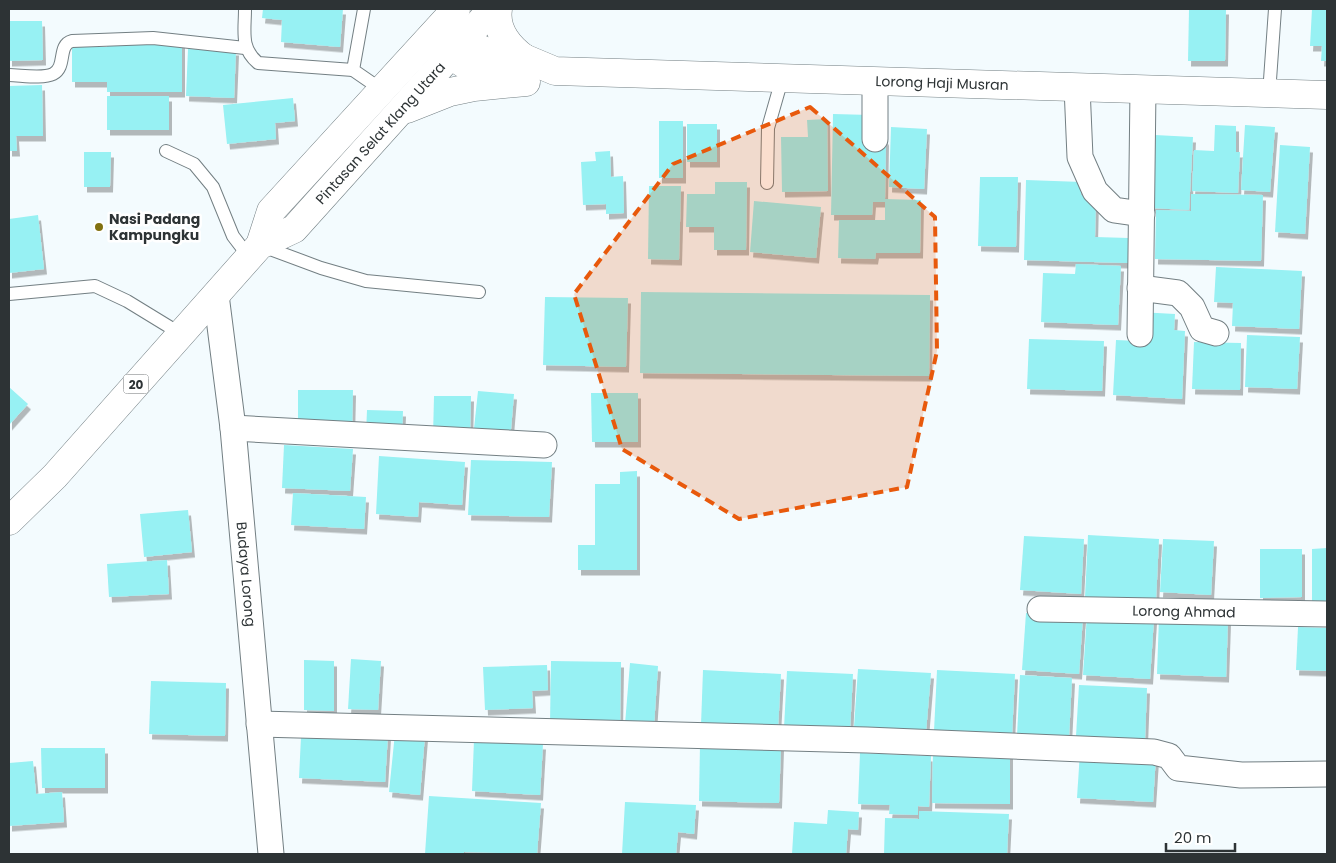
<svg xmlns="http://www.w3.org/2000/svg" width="1336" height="863" viewBox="0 0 1336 863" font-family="Poppins,sans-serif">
<defs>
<filter id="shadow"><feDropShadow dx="3" dy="5.5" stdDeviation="0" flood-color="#0004"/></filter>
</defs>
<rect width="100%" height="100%" fill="#f3fbfe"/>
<!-- building -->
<g fill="#97f1f3" filter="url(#shadow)">
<polygon points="263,9 343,9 340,47 281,42 282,20 262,18"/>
<polygon points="1189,9 1226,9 1225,61 1188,61"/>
<polygon points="1312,9 1327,9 1327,61 1321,61 1322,46 1310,46"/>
<polygon points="9,21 42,21 43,60 9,61"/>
<polygon points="107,40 182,40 182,92 107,92 107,82 72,82 72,47 107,47"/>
<polygon points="188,49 236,50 234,98 186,96"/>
<polygon points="42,85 43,136 16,136 17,151 9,151 9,86"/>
<rect x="107" y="96" width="62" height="34"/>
<polygon points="293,98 295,121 275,123 276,139 227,144 223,105"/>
<polygon points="833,114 871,115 886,140 885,199 921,200 920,253 876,253 875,259 838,258 839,220 885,220 885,202 873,202 872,215 831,215"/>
<polygon points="827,119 828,191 782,192 781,137 808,137 807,120"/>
<rect x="659" y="121" width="24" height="57"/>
<rect x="687" y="124" width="30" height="38"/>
<polygon points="1215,125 1236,126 1236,152 1240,152 1238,193 1192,191 1194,150 1214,151"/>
<polygon points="1245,125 1275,127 1270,192 1241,190"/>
<polygon points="891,127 927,129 924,189 889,187"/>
<polygon points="1155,135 1193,137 1189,210 1150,208"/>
<polygon points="1280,145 1310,147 1305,234 1275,232"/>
<polygon points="610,151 611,177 623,176 624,213 606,214 606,204 583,205 581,162 596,161 595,152"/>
<polygon points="84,152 111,152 110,187 84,187"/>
<polygon points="980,177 1018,177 1016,247 978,246"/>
<polygon points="1026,180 1082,182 1081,195 1096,196 1095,237 1129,238 1128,263 1024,260"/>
<polygon points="715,182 747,182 746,250 714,250 714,227 686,227 687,194 715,194"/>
<polygon points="649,186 681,186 679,260 648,259"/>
<polygon points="1191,194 1263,195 1261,261 1155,259 1156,210 1191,211"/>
<polygon points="754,201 821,207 816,258 750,252"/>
<polygon points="38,215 44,269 9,273 9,219"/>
<polygon points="1076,264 1121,266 1118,325 1041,322 1043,273 1075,274"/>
<polygon points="1216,267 1302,271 1299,329 1232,326 1233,303 1214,302"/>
<polygon points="641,292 930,295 929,376 640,373"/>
<polygon points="545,297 628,298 626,367 543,365"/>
<polygon points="1139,312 1175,314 1174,330 1185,331 1182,399 1113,395 1116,340 1138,341"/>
<polygon points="1247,335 1300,337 1297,389 1245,387"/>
<polygon points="1029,339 1104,341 1102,391 1027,389"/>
<polygon points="1194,342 1241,343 1240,390 1192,389"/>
<polygon points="9,387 28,404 9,425"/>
<polygon points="298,390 353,390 352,431 298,430"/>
<polygon points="478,391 514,394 510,441 473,438"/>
<polygon points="591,393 638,393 638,442 592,442"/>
<polygon points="434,396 471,396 470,437 433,437"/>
<polygon points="367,410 403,411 402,434 366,434"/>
<polygon points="284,445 353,449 350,491 282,488"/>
<polygon points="379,456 465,462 462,505 419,502 418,517 376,514"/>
<polygon points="471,460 552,462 549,517 468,515"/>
<polygon points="637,471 637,570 578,570 578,545 595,545 595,484 620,484 620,472"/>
<polygon points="293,493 366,497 364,529 291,525"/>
<polygon points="188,510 192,552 144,557 140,514"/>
<polygon points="1088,535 1159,539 1156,600 1085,597"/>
<polygon points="1024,536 1084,539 1081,594 1020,590"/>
<polygon points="1163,539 1214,541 1211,595 1160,592"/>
<polygon points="1327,548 1327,603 1312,603 1312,549"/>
<polygon points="1260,549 1302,549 1302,597 1260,598"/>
<polygon points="167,560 169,594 109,597 107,564"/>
<polygon points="1026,613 1083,616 1079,674 1022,670"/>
<polygon points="1087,614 1154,618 1150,679 1083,675"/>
<polygon points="1159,617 1228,619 1226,677 1157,674"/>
<polygon points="1298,627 1327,628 1327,671 1296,670"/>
<polygon points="351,659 381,661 378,710 348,709"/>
<polygon points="304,660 334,661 334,711 304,710"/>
<polygon points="551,661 621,662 620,725 550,724"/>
<polygon points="630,663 658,666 654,726 625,724"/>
<polygon points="547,665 548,690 532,691 533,708 485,710 483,667"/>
<polygon points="858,669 931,673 926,732 854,727"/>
<polygon points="703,670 781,674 778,729 701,725"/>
<polygon points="937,670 1015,674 1012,736 934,731"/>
<polygon points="787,671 853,674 850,731 784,728"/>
<polygon points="1020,675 1072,678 1069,738 1017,736"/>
<polygon points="151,681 226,683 225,736 149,734"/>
<polygon points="1079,685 1147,688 1145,739 1076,736"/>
<polygon points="354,733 388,734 385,782 299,778 301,737 354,740"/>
<polygon points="395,733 425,735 420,795 389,792"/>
<polygon points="474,740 543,744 540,795 472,791"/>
<polygon points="700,744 781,745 779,803 699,801"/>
<polygon points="41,748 105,748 105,788 42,788"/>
<polygon points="933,750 1010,751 1010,804 932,803"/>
<polygon points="1080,752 1156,756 1153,802 1077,798"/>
<polygon points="860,753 931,756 929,807 918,806 918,815 889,814 890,805 858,804"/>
<polygon points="33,761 36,794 62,792 64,822 9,826 9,763"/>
<polygon points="429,796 541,803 537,854 464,852 464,854 425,854"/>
<polygon points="625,802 696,805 694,834 678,832 676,854 622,854"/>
<polygon points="828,810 859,812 858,830 848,829 846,854 792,854 794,822 827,824"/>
<polygon points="919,811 1009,814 1007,854 884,854 885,818 919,819"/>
</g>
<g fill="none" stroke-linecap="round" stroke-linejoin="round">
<defs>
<g id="lane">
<path d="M245,9c0,22 -5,39 13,54l95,7"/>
<polyline points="364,9 353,70 382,90"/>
<path d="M9,75c11,0 34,4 44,-1 14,-7 4,-29 19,-33l81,-3 92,10"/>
<polyline points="1269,94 1275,9"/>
<polyline points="166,151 194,164 213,187 233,236 249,257"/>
<polyline points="767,183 768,128 782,79"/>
<polyline points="262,246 321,268 366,281 479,292"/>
<polyline points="9,294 95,286 127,301 181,334"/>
</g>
<g id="street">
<polyline points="875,82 875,139"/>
<polyline points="1077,87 1080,157 1095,191 1114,210 1142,214"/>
<polyline points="1140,288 1178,293 1192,307 1202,329 1216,333"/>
<path id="s1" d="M216,295l17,133 38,426"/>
<polyline points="1140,334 1143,89"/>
<polyline points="233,428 544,445"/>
<path id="s2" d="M1040,609l287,5"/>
<polyline points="259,724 867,740 1154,752 1169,756 1178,768 1241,775 1327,774"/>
</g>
<g id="secondary">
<path id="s3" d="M447,23l33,26 17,6 27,3 31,13 772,24"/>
<path d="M433,40c28,24 44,36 82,41"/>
</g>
<g id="highway">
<path d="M498,9c-3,20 10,37 26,49"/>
<polyline points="407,109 450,92 474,87 526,82"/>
<polyline points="260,245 271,211 456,9"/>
<path id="s4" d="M9,521l46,-45 205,-231 34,-16 198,-220"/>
</g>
</defs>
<!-- lane casing -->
<use href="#lane" stroke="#737f83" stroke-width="14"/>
<!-- street casing -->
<use href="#street" stroke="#737f83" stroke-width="27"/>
<!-- secondary casing -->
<use href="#secondary" stroke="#737f83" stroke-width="29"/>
<!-- highway casing -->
<use href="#highway" stroke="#737f83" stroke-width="29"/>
<!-- lane -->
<use href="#lane" stroke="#fff" stroke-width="12"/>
<!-- street -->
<use href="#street" stroke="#fff" stroke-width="25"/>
<!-- secondary -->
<use href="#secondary" stroke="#fff" stroke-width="28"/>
<!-- highway -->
<use href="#highway" stroke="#fff" stroke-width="28"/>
</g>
<!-- marked area -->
<path fill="#e8590c" fill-opacity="0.2" stroke="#e8590c" stroke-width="4" stroke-dasharray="10 6" stroke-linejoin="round" d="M810,107l125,110 2,134 -30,136 -168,32 -117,-70 -48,-155 99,-130z"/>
<!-- markers -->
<circle fill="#817110" stroke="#fff" stroke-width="2" cx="99" cy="227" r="5"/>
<g text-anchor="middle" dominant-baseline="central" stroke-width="5" stroke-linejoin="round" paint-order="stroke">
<!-- shield labels -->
<rect fill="#fff" stroke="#6c7072" stroke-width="1" x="123.5" y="374.5" width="25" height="19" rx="4"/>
<g font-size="12" font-weight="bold" fill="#2d3335">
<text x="136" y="384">20</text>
</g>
<!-- street labels -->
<g font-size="14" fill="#2d3335" stroke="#fff">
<text stroke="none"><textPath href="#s3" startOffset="508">Lorong Haji Musran</textPath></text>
<text stroke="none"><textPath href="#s4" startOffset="540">Pintasan Selat Klang Utara</textPath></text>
<text stroke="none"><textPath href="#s1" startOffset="281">Budaya Lorong</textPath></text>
<text stroke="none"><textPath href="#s2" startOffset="144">Lorong Ahmad</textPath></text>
</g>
<!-- poi labels -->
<g font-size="14" font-weight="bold" fill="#2d3335" stroke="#fff" text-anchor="start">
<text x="109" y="219">Nasi Padang<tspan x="109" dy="16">Kampungku</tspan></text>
</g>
</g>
<!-- border -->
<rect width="1336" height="863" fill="none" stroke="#2d3335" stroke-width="20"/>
<!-- scale -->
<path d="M1166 843v8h69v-8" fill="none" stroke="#2d3335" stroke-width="2.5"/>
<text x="1174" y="843" font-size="15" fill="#2d3335" stroke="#ffffff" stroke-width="4" paint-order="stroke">20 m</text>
</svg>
